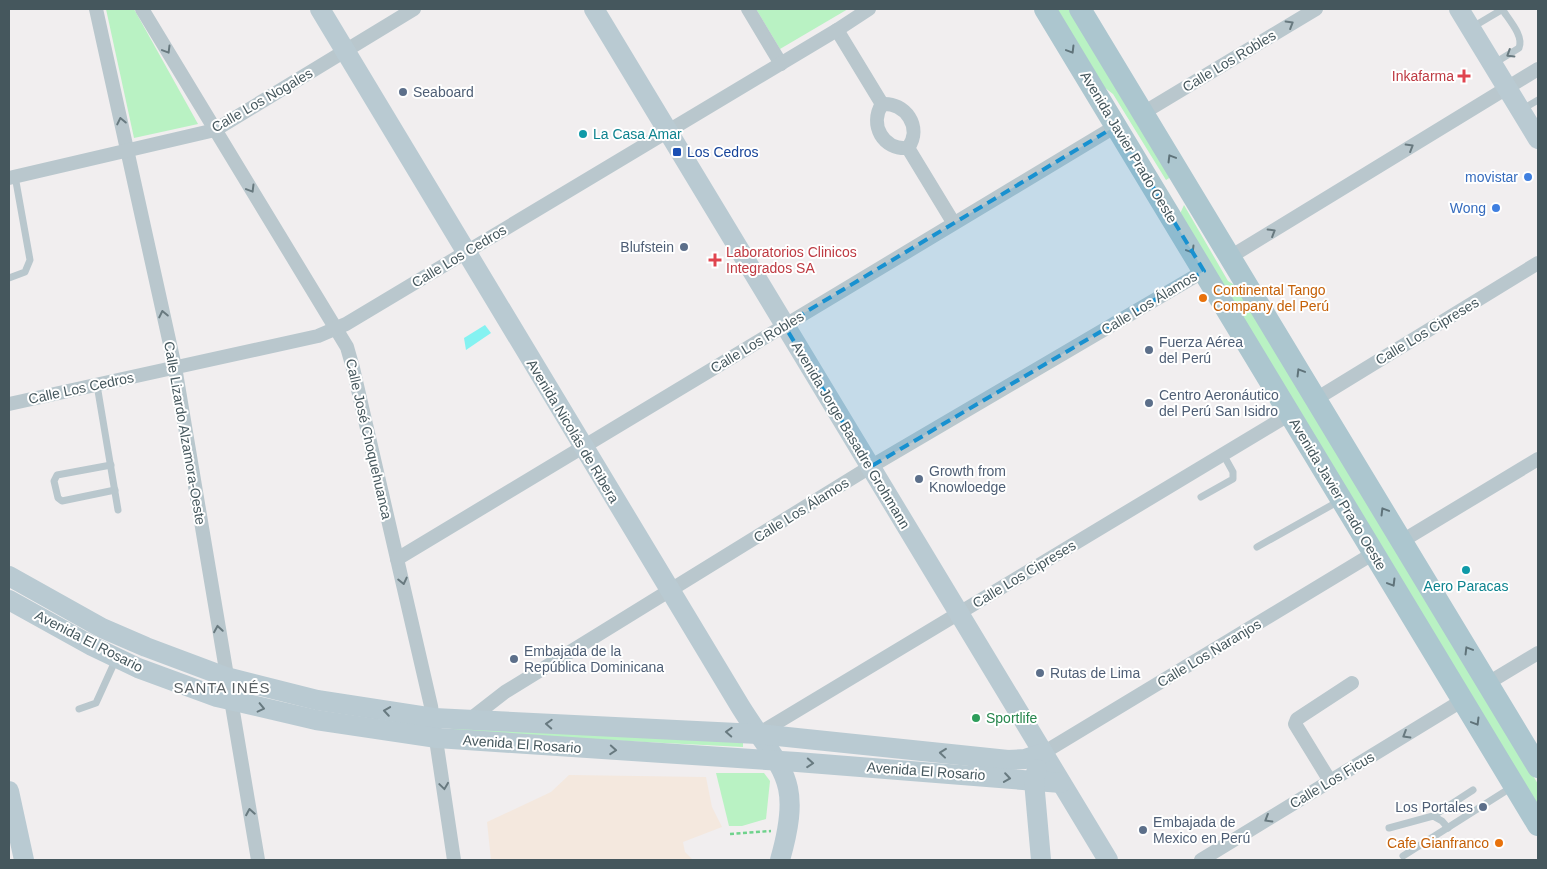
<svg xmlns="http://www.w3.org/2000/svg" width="1547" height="869" viewBox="0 0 1547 869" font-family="Helvetica,sans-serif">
<rect width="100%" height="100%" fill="#f1eeef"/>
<!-- green -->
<g fill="#b9f2c3">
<polygon points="106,9 134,9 198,124 134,138"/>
<polygon points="756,9 848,9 780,49"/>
<polygon points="1057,9 1071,9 1171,177 1166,180 1113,94 1104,87"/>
<polygon points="1184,205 1228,281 1241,289 1538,784 1538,812 1179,216"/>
<polygon points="452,723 743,738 743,747 451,732"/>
<polygon points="716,773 764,773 770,781 766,819 742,826 729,826"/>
</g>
<!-- sand -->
<polygon fill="#f4e8de" points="569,775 706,777 712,807 722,827 683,842 685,852 693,860 491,860 487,822 551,792"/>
<!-- water -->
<polygon fill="#84f2f1" points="485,325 491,333 466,350 464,338"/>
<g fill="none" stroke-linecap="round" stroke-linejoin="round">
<!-- path -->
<polyline stroke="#6fd28c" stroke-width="2.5" stroke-dasharray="4 2.5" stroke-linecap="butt" points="730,834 771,831"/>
<!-- lane -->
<g stroke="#b9c7cd" stroke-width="7">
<polyline points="1471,28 1503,9"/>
<path d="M1493,64l26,-16c5,-12 -10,-28 -17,-39"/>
<polyline points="1521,110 1538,100"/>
<polyline points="9,278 25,272 30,260 15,176"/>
<polyline points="97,385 118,510"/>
<polyline points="111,465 57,475 54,481 58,498 62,501 115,490"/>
<polyline points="1201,497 1233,479 1233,472 1223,454"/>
<polyline points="1257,547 1339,501"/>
<polyline points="79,709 96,703 116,659"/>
<polyline points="1433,816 1473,790"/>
<polyline points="1389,828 1433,816 1442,821 1448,828"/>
<polyline points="1403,856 1512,787"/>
</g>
<!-- street -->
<g stroke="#b9c7cd" stroke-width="14">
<polyline points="96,9 175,367 258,860"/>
<polyline points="142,9 347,347 353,368 431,706 454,860"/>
<polyline points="748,9 781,64"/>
<polyline points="837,30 882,104"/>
<path d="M882,104c23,-2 41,23 26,44 -25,2 -39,-23 -26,-44z"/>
<polyline points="1143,113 1316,9"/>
<polyline points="908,148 953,222"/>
<polyline points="9,178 215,130 414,9"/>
<polyline points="1230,257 1538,69"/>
<polyline points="1316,399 1538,263"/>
<polyline points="9,404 318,336 346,324 837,30 869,9"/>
<polyline points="1402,541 1538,459"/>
<polyline points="397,559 1116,126"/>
<polyline points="1488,683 1538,653"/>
<polyline points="469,720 505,692 870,467 1204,271"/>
<polyline points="758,734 1290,414"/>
<polyline points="1043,753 1374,553"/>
<polyline points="1330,781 1295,724 1297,719 1352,683"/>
<polyline points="1201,860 1463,700"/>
</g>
<!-- secondary -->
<g stroke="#b9cad2" stroke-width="20">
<path d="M320,9l420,697c41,66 64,70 40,154"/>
<polyline points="594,9 1108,860"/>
<polyline points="1459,9 1538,139"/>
<polyline points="9,576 102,628 146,647 226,677 317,700 434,718 758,734 1008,760 1025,759 1043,753"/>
<polyline points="9,600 92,646 138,668 217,697 316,720 437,738 797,762 1061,783"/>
<polyline points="1037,769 1034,781 1041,860"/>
<polyline points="9,791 24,860"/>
</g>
<!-- primary -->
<g stroke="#acc6cf" stroke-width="22">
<polyline points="1045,9 1538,825"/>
<polyline points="1080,9 1538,767"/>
</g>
</g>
<!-- one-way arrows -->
<defs><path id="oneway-chevron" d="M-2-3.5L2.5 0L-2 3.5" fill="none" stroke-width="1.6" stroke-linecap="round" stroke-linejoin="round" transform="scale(1.25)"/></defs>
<g stroke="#68797f">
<use href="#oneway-chevron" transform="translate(1290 24) rotate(-31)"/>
<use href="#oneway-chevron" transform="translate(167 50) rotate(59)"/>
<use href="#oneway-chevron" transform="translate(1510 54) rotate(148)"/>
<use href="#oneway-chevron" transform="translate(121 121) rotate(-102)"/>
<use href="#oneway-chevron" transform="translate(1410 147) rotate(-31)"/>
<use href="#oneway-chevron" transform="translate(251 189) rotate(59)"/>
<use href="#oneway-chevron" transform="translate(1272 232) rotate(-31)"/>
<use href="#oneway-chevron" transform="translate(163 314) rotate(-102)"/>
<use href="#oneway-chevron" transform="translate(403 581) rotate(77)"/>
<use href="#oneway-chevron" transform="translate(218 629) rotate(-99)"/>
<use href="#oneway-chevron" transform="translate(1406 735) rotate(149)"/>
<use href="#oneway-chevron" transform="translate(444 786) rotate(82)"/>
<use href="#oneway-chevron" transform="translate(250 812) rotate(-100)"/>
<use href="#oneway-chevron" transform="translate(1268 819) rotate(149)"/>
</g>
<g stroke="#5f737a">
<use href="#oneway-chevron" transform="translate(1071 50) rotate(59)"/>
<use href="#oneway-chevron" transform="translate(1171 158) rotate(-121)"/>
<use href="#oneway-chevron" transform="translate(1191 250) rotate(59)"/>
<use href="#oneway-chevron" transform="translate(1300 372) rotate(-121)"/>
<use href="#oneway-chevron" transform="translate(1384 511) rotate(-121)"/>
<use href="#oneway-chevron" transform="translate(1392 583) rotate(59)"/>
<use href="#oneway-chevron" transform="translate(1468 650) rotate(-121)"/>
<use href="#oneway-chevron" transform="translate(1476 722) rotate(59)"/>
</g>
<g stroke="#687a80">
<use href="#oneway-chevron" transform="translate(261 708) rotate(13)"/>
<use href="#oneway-chevron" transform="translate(387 711) rotate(-171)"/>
<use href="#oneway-chevron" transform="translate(549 724) rotate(-177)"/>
<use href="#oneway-chevron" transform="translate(729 732) rotate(-177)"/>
<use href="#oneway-chevron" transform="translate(613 750) rotate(4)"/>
<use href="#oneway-chevron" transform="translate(943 753) rotate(-174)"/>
<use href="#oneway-chevron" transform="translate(810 763) rotate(4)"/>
<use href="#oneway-chevron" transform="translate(1007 778) rotate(8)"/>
</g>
<!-- marked area -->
<path fill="#1891d0" fill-opacity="0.2" stroke="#1891d0" stroke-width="4" stroke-dasharray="10 6" stroke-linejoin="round" d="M1116,126l88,145 -334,196 -86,-142z"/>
<!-- markers -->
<g fill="#e0444e" stroke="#fff" stroke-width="2">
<path d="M1461.5 68.5h5v5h5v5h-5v5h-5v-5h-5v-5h5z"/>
<path d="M712.5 252.5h5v5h5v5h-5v5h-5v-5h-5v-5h5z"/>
</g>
<g fill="#5c6f8a" stroke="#fff" stroke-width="2">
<circle cx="403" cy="92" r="5"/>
<circle cx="684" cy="247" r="5"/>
<circle cx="1149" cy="350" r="5"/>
<circle cx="1149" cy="403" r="5"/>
<circle cx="919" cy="479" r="5"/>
<circle cx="514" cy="659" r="5"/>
<circle cx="1040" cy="673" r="5"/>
<circle cx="1483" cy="807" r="5"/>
<circle cx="1143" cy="830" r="5"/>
</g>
<g fill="#0f9aa8" stroke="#fff" stroke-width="2">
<circle cx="583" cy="134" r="5"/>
<circle cx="1466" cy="570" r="5"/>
</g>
<rect fill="#1a4fb4" stroke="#fff" stroke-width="2" x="672" y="147" width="10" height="10" rx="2.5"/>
<g fill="#3f7fe0" stroke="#fff" stroke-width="2">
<circle cx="1528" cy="177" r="5"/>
<circle cx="1496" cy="208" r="5"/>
</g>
<g fill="#e8710a" stroke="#fff" stroke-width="2">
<circle cx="1203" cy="298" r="5"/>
<circle cx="1499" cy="843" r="5"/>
</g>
<circle fill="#2e9e5b" stroke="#fff" stroke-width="2" cx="976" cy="718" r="5"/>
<g text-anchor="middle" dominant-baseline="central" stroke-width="4" stroke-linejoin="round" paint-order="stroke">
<!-- street labels -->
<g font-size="14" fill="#45575d" stroke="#fff">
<text transform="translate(1229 61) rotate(-31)">Calle Los Robles</text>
<text transform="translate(262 100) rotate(-30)">Calle Los Nogales</text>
<text transform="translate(1129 147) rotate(59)">Avenida Javier Prado Oeste</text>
<text transform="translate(459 256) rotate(-31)">Calle Los Cedros</text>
<text transform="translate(1149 303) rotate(-31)">Calle Los Álamos</text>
<text transform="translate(1427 331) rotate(-31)">Calle Los Cipreses</text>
<text transform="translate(757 342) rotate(-31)">Calle Los Robles</text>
<text transform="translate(81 388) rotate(-12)">Calle Los Cedros</text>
<text transform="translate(573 431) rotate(59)">Avenida Nicolás de Ribera</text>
<text transform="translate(185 433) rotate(80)">Calle Lizardo Alzamora-Oeste</text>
<text transform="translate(851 435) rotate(59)">Avenida Jorge Basadre Grohmann</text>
<text transform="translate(369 439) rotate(77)">Calle José Choquehuanca</text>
<text transform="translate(1338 494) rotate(59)">Avenida Javier Prado Oeste</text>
<text transform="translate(801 510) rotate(-32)">Calle Los Álamos</text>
<text transform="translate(1024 574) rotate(-31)">Calle Los Cipreses</text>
<text transform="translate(89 641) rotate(27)">Avenida El Rosario</text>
<text transform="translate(1209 653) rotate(-31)">Calle Los Naranjos</text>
<text transform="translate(522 744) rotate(4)">Avenida El Rosario</text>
<text transform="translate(926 771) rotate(4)">Avenida El Rosario</text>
<text transform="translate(1332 780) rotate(-31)">Calle Los Ficus</text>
</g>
<!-- health labels -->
<g font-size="14" fill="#be3a42" stroke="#fff" text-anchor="end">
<text x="1454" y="76">Inkafarma</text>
<text x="726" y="252" text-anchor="start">Laboratorios Clinicos<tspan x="726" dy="16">Integrados SA</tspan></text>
</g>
<!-- service labels -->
<g font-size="14" fill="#4e5e75" stroke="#fff" text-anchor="start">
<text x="413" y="92">Seaboard</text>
<text x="674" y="247" text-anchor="end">Blufstein</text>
<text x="1159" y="342">Fuerza Aérea<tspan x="1159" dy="16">del Perú</tspan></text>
<text x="1159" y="395">Centro Aeronáutico<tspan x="1159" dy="16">del Perú San Isidro</tspan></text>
<text x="929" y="471">Growth from<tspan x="929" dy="16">Knowloedge</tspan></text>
<text x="524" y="651">Embajada de la<tspan x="524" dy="16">República Dominicana</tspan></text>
<text x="1050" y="673">Rutas de Lima</text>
<text x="1473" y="807" text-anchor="end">Los Portales</text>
<text x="1153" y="822">Embajada de<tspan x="1153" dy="16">Mexico en Perú</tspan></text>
</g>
<!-- culture labels -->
<g font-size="14" fill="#0d838f" stroke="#fff" text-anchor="start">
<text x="593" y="134">La Casa Amar</text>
<text x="1466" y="586" text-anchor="middle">Aero Paracas</text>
</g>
<!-- transit labels -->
<g font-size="14" fill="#164399" stroke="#fff" text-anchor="start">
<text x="687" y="152">Los Cedros</text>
</g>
<!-- shop labels -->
<g font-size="14" fill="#366cbe" stroke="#fff" text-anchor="end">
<text x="1518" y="177">movistar</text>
<text x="1486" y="208">Wong</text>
</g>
<!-- food labels -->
<g font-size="14" fill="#c56008" stroke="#fff" text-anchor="start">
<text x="1213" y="290">Continental Tango<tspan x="1213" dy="16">Company del Perú</tspan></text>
<text x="1489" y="843" text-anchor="end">Cafe Gianfranco</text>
</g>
<!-- leisure labels -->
<g font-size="14" fill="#27864d" stroke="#fff" text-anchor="start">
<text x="986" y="718">Sportlife</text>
</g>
<!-- neighbourhood labels -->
<g font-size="15" letter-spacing="1" fill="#5a6164" stroke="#fff">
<text x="222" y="687">SANTA INÉS</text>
</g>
</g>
<!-- border -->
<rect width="1547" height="869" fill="none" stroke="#45575d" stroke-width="20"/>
</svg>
